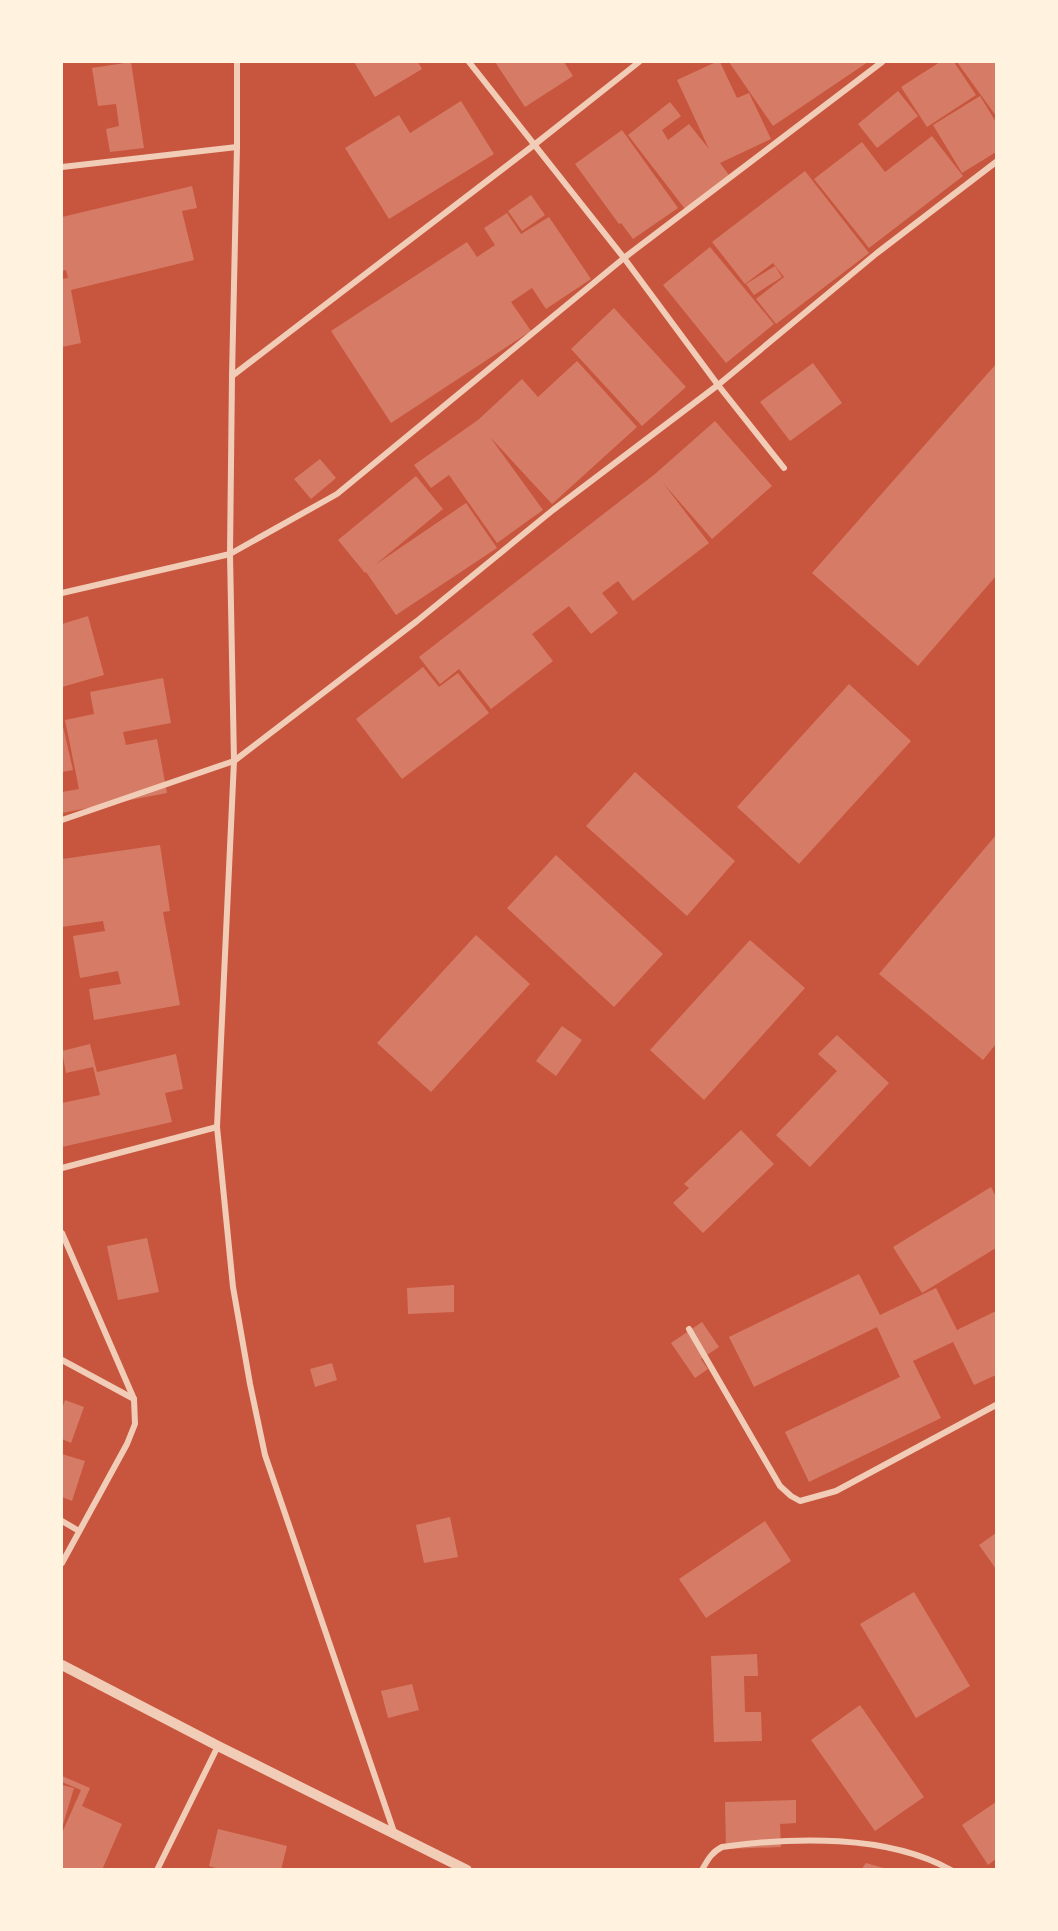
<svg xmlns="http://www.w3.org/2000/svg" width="1058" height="1931" viewBox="0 0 1058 1931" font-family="Montserrat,sans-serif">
<rect width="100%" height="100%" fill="#c8553d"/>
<!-- building -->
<g fill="#d67c66">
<polygon points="131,62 144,148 110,152 106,129 119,126 116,104 98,106 92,68"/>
<polygon points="354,62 418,62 422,69 375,97"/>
<polygon points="495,62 564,62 573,76 525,107"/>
<polygon points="716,62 720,62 737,98 749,93 771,139 720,163 729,175 685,209 628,135 670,102 681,116 662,130 668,140 689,124 709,149 677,80"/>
<polygon points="729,62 868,62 773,126"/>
<polygon points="940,62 954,62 976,95 927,127 901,87"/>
<polygon points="957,62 996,62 996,116"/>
<polygon points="898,91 918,116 877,148 858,124"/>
<polygon points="980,96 996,122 996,152 962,173 933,125"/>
<polygon points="461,101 494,154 389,219 345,148 399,115 410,133"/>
<polygon points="622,130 678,208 633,239 621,223 619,224 575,164"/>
<polygon points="932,136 963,176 869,248 814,179 862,142 885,172"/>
<polygon points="805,171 869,253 776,324 756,299 784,277 773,263 745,284 712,242"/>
<polygon points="192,186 197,208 182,211 194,260 71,290 81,343 62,347 62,279 68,278 66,270 62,271 62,217"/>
<polygon points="531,195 545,215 522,231 508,211"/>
<polygon points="507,213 521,234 549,217 591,279 546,309 532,288 511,302 531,331 391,423 331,331 467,242 477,257 495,245 484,228"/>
<polygon points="710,247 774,324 726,363 663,285"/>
<polygon points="775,266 782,277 754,295 746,284"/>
<polygon points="614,308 686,387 642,426 571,349"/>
<polygon points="577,361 637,427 552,504 490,437 543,510 497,543 449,475 431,488 414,465 478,420 522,379 538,397"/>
<polygon points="813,363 842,403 790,441 760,402"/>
<polygon points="996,364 996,576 918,666 812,573"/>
<polygon points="715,421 772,486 712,539 663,483 709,543 633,601 618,581 602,593 618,613 591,634 569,606 532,634 553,661 491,709 459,669 440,684 419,657 655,474"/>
<polygon points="320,459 336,478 311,499 294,479"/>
<polygon points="416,476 443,509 375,565 466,503 497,548 396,615 366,572 365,573 338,540"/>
<polygon points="88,616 104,675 62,687 62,624"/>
<polygon points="423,667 439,687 458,673 489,713 402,779 356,719"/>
<polygon points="163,678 171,723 123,732 126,745 157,739 167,793 62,813 62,792 79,789 65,720 94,714 90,692"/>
<polygon points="849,684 911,741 799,864 737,807"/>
<polygon points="62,722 73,770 62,772"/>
<polygon points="635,772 735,861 687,916 586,826"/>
<polygon points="996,835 996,1044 983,1060 879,974"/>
<polygon points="160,845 170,911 163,912 180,1005 94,1020 89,989 121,984 118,971 80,978 73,936 105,931 103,921 62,927 62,859"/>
<polygon points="556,855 663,954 614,1007 507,908"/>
<polygon points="476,935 530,984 431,1092 377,1043"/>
<polygon points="750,940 805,988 704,1100 650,1050"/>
<polygon points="562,1026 582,1040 556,1076 536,1061"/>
<polygon points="837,1035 889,1083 810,1167 776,1135 837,1071 818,1054"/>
<polygon points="90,1044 97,1072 176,1054 183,1089 165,1093 172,1122 62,1147 62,1103 100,1095 93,1067 66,1073 62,1051"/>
<polygon points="741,1130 774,1164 703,1233 673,1203 689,1188 684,1184"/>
<polygon points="991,1187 996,1197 996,1248 922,1293 893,1247"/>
<polygon points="147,1238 159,1292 118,1300 107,1246"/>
<polygon points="859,1274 880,1315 936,1288 957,1330 996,1311 996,1375 974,1385 953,1342 913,1361 941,1418 809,1482 785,1432 900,1377 877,1327 754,1387 729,1337"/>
<polygon points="454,1285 454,1312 408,1314 407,1288"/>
<polygon points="702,1322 719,1347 701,1359 708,1369 695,1378 671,1343"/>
<polygon points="332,1363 337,1380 315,1387 310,1369"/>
<polygon points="65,1400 84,1407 71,1443 62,1439 62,1409"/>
<polygon points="62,1454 85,1461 72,1501 62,1497"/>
<polygon points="450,1517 458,1557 424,1563 416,1525"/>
<polygon points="765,1521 791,1561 706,1618 679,1579"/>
<polygon points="996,1533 996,1569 979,1545"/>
<polygon points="914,1592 970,1686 916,1718 860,1624"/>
<polygon points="757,1654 758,1676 744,1676 745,1712 761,1712 762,1741 714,1742 711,1656"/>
<polygon points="412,1684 419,1710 388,1718 381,1691"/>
<polygon points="860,1705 924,1797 875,1831 811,1740"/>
<polygon points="62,1776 90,1788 82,1806 122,1824 102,1870 62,1870 62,1833 81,1790 62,1782"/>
<polygon points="62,1785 74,1788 62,1828"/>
<polygon points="796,1800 796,1823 780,1824 781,1847 726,1849 725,1802"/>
<polygon points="996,1802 996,1859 988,1865 962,1825"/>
<polygon points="218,1829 287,1846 281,1870 223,1870 209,1866"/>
<polygon points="866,1863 887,1869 887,1870 861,1870"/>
</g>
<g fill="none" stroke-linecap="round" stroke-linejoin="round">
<!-- minor -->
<g stroke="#f1ccb7" stroke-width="6">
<polyline points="237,62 237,147 232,376 230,554 234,761 217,1127 233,1287 250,1384 265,1455 394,1832"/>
<polyline points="469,62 624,258 718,385 784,468"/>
<polyline points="62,167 237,147"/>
<polyline points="232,376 534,145 639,62"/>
<polyline points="62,593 230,554 337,494 624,258 882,62"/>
<polyline points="62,820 234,761 417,621 553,510 718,385 877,253 996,162"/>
<polyline points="62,1168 217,1127"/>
<polyline points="62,1233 134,1399 135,1424 127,1444 62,1563"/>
<polyline points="689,1329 780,1486 791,1496 800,1501 836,1491 996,1405"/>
<polyline points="62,1360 134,1399"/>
<polyline points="62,1521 79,1531"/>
<polyline points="157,1870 218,1746"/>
<path d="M702,1870c6,-11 10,-18 20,-23 71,-10 165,-13 229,23"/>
</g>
<!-- tertiary -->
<polyline stroke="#f1ccb7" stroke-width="10" points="62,1665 218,1746 467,1870"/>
</g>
<!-- border -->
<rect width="1058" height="1931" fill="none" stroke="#fff3e0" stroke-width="126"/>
</svg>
